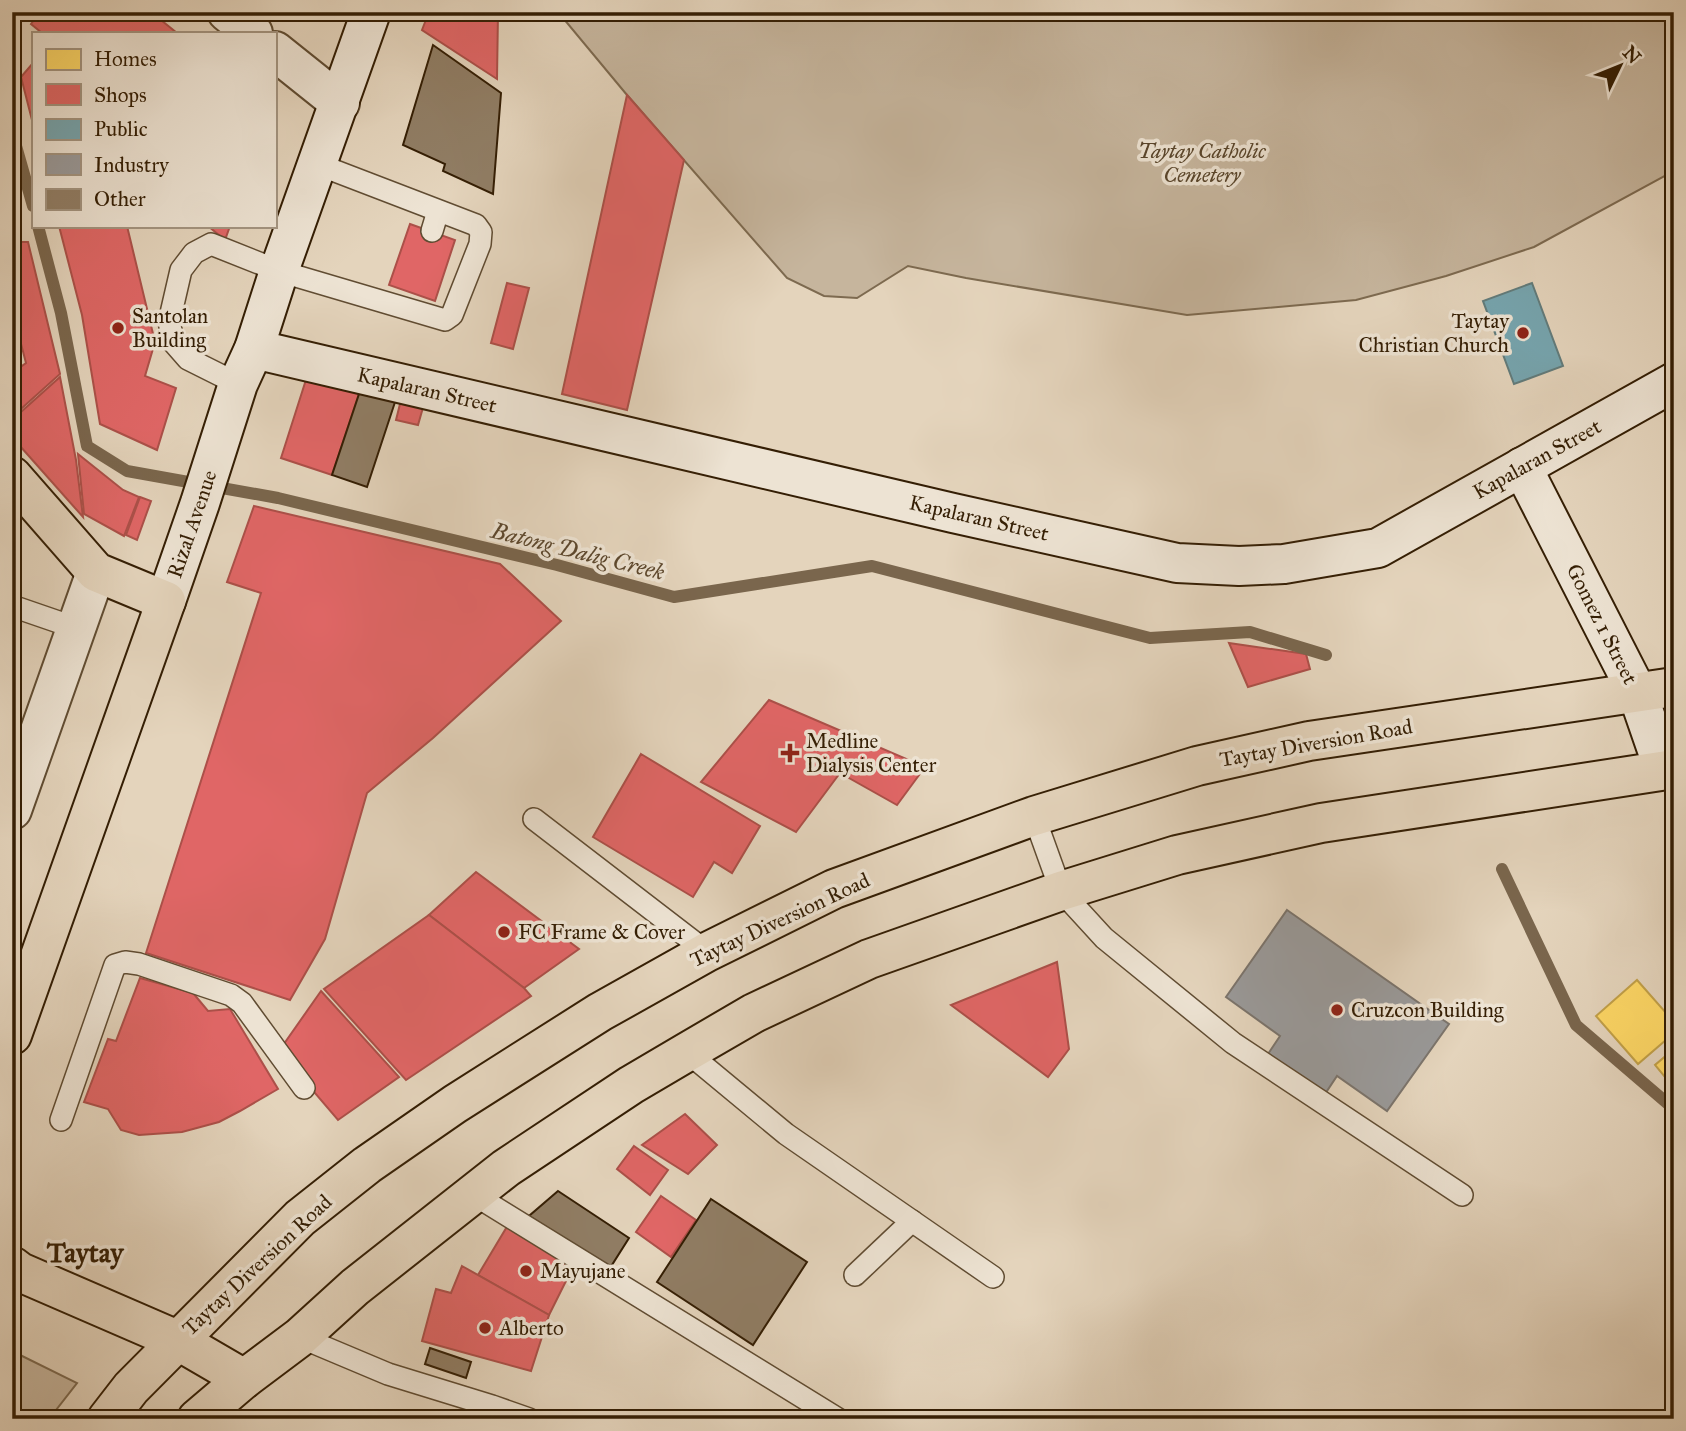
<svg xmlns="http://www.w3.org/2000/svg" width="1686" height="1431" viewBox="0 0 1686 1431" font-family="'IM FELL Great Primer',serif">
<rect width="100%" height="100%" fill="#e4d4bc"/>
<filter id="stains"><feTurbulence type="fractalNoise" baseFrequency=".00286" numOctaves="4"/><feColorMatrix values="0 0 0 0 .2 0 0 0 0 .09 0 0 0 0 .02 0 0 0 .5 -.17"/></filter>
<radialGradient id="worn" r=".72"><stop offset=".6" stop-color="#630" stop-opacity="0"/><stop offset="1" stop-color="#630" stop-opacity=".3"/></radialGradient>
<!-- green -->
<g fill="#c6b59d" stroke="#7d6a50" stroke-width="2">
<polygon points="558,12 1674,12 1674,171 1534,247 1446,276 1356,300 1187,315 966,278 908,266 857,298 824,296 787,278 627,95"/>
<polygon points="12,1351 77,1383 49,1419 12,1419"/>
</g>
<!-- homes -->
<g fill="#ffd966" stroke="#c2a149" stroke-width="2">
<polygon points="1637,980 1674,1022 1674,1033 1638,1064 1596,1016"/>
<polygon points="1674,1049 1674,1088 1655,1065"/>
</g>
<!-- shops -->
<g fill="#e06666" stroke="#ac5049" stroke-width="2">
<polygon points="40,12 151,12 177,33 42,33 31,24"/>
<polygon points="429,12 498,12 497,79 422,30"/>
<polygon points="33,63 33,124 21,77"/>
<polygon points="627,95 684,160 627,410 562,394"/>
<polygon points="410,224 455,240 435,301 389,285"/>
<polygon points="59,226 127,226 155,342 145,376 176,388 157,450 100,424 82,315"/>
<polygon points="208,226 230,226 225,240"/>
<polygon points="12,242 28,242 60,374 12,417 12,373 26,363 12,309"/>
<polygon points="507,283 529,288 513,349 491,343"/>
<polygon points="311,364 363,382 332,475 281,458"/>
<polygon points="60,377 76,460 83,517 12,437 12,420"/>
<polygon points="403,392 426,397 418,425 396,420"/>
<polygon points="78,454 123,490 139,497 124,536 84,514"/>
<polygon points="140,497 151,501 137,540 126,535"/>
<polygon points="254,506 500,564 561,621 433,738 367,793 325,939 290,1000 146,953 261,593 227,582"/>
<polygon points="1229,643 1306,654 1310,669 1248,687"/>
<polygon points="769,700 925,767 897,805 840,773 796,832 701,782"/>
<polygon points="641,754 760,826 732,873 714,862 693,897 593,837"/>
<polygon points="476,872 579,949 524,988 429,915"/>
<polygon points="429,915 524,988 531,996 406,1080 324,989"/>
<polygon points="1057,962 1069,1049 1048,1077 951,1005"/>
<polygon points="140,978 193,993 208,1011 230,1009 278,1089 240,1111 219,1122 182,1132 139,1135 121,1130 108,1109 84,1102 108,1039 116,1041"/>
<polygon points="321,991 399,1077 338,1120 279,1051"/>
<polygon points="685,1114 717,1145 688,1174 642,1145"/>
<polygon points="634,1146 668,1170 650,1195 617,1169"/>
<polygon points="661,1196 696,1220 671,1257 636,1232"/>
<polygon points="508,1225 573,1267 549,1315 478,1275"/>
<polygon points="462,1266 549,1315 531,1371 422,1341 436,1289 451,1293"/>
</g>
<!-- public -->
<polygon fill="#76a5af" stroke="#627c7c" stroke-width="2" points="1532,283 1563,366 1514,384 1483,301"/>
<!-- industry -->
<polygon fill="#999" stroke="#7b746c" stroke-width="2" points="1287,910 1449,1024 1387,1111 1337,1076 1321,1100 1264,1060 1280,1036 1226,997"/>
<g fill="none" stroke-linecap="round" stroke-linejoin="round">
<!-- stream -->
<g stroke="#7a664d" stroke-width="12">
<polyline points="12,132 33,206"/>
<polyline points="38,226 61,313 87,446 127,471 278,498 557,565 674,597 872,566 1150,638 1250,632 1326,655"/>
<polyline points="1502,869 1576,1025 1674,1109"/>
</g>
</g>
<!-- building -->
<g fill="#907d64" stroke="#341e04" stroke-width="2">
<polygon points="433,45 501,93 493,194 443,171 445,164 403,145"/>
<polygon points="363,382 398,393 367,487 332,475"/>
<polygon points="558,1191 629,1238 610,1268 529,1216"/>
<polygon points="711,1199 807,1262 753,1345 657,1282"/>
<polygon points="430,1348 471,1362 466,1378 425,1364"/>
</g>
<g fill="none" stroke-linecap="round" stroke-linejoin="round">
<defs>
<g id="lane">
<polyline points="432,231 438,211"/>
<polyline points="238,384 188,359 174,343 169,322 181,270 194,253 211,244 279,271 445,320 452,315 480,244 481,232 476,225 317,164"/>
<polyline points="12,606 76,628"/>
<polyline points="1034,816 1061,891 1104,938 1233,1043 1462,1195"/>
<polyline points="534,819 707,952"/>
<polyline points="687,1052 786,1134 993,1277"/>
<polyline points="61,1120 115,965 125,962 139,964 231,995 242,1003 304,1088"/>
<polyline points="473,1194 838,1419"/>
<polyline points="855,1275 912,1221"/>
<polyline points="300,1337 388,1374 492,1406 529,1419"/>
</g>
<g id="street">
<polyline points="227,12 253,33"/>
<polyline points="275,51 340,103"/>
<polyline points="12,810 96,572"/>
</g>
<g id="secondary">
<polyline points="254,349 953,513 1177,563 1239,566 1284,564 1378,548 1674,382"/>
<polyline points="1522,467 1637,692 1664,770"/>
<polyline points="166,601 200,503 238,384 254,349 279,271 371,12"/>
</g>
<g id="primary">
<polyline points="12,476 96,572 166,601 12,1035"/>
<polyline points="12,1266 20,1272 177,1340 244,1379"/>
<polyline points="107,1419 131,1388 300,1218 367,1165 455,1104 600,1012 707,952 834,889 1034,816 1197,766 1309,741 1674,687"/>
<polyline points="197,1419 244,1379 300,1337 355,1287 506,1168 631,1085 687,1052 754,1013 869,959 1061,891 1177,855 1321,823 1674,769"/>
</g>
</defs>
<!-- lane casing -->
<use href="#lane" stroke="#604c32" stroke-width="24"/>
<!-- street casing -->
<use href="#street" stroke="#604c32" stroke-width="42"/>
<!-- secondary casing -->
<use href="#secondary" stroke="#341e04" stroke-width="42"/>
<!-- primary casing -->
<use href="#primary" stroke="#341e04" stroke-width="42"/>
<!-- lane -->
<use href="#lane" stroke="#ede3d3" stroke-width="21"/>
<!-- street -->
<use href="#street" stroke="#ede3d3" stroke-width="38"/>
<!-- secondary -->
<use href="#secondary" stroke="#ede3d3" stroke-width="38"/>
<!-- primary -->
<use href="#primary" stroke="#e4d4bc" stroke-width="38"/>
</g>
<!-- markers -->
<g fill="#8f2418" stroke="#ede3d3" stroke-width="2.5">
<circle cx="118" cy="328" r="7"/>
<circle cx="1523" cy="333" r="7"/>
<path d="M786.5 742.5h7v7h7v7h-7v7h-7v-7h-7v-7h7z"/>
<circle cx="504" cy="932" r="7"/>
<circle cx="1337" cy="1010" r="7"/>
<circle cx="526" cy="1271" r="7"/>
<circle cx="485" cy="1328" r="7"/>
</g>
<g text-anchor="middle" dominant-baseline="central" stroke-width="7" stroke-linejoin="round" paint-order="stroke">
<!-- park labels -->
<g font-size="21" font-style="italic" fill="#58442a" stroke="#ede3d3">
<text x="1202" y="151">Taytay Catholic<tspan x="1202" dy="24">Cemetery</tspan></text>
</g>
<!-- poi labels -->
<g font-size="21" fill="#341e04" stroke="#ede3d3" text-anchor="start">
<text x="132" y="316">Santolan<tspan x="132" dy="24">Building</tspan></text>
<text x="1509" y="321" text-anchor="end">Taytay<tspan x="1509" dy="24">Christian Church</tspan></text>
<text x="806" y="741">Medline<tspan x="806" dy="24">Dialysis Center</tspan></text>
<text x="518" y="932">FC Frame &amp; Cover</text>
<text x="1351" y="1010">Cruzcon Building</text>
<text x="540" y="1271">Mayujane</text>
<text x="499" y="1328">Alberto</text>
</g>
<!-- street labels -->
<g font-size="21" fill="#341e04" stroke="#ede3d3">
<text transform="translate(427 390) rotate(13)">Kapalaran Street</text>
<text transform="translate(1537 459) rotate(-29)">Kapalaran Street</text>
<text transform="translate(979 518) rotate(13)">Kapalaran Street</text>
<text transform="translate(192 524) rotate(-71)">Rizal Avenue</text>
<text transform="translate(1602 624) rotate(63)">Gomez 1 Street</text>
<text transform="translate(1316 743) rotate(-10)">Taytay Diversion Road</text>
<text transform="translate(780 920) rotate(-25)">Taytay Diversion Road</text>
<text transform="translate(257 1265) rotate(-43)">Taytay Diversion Road</text>
</g>
<!-- water labels -->
<g font-size="23" font-style="italic" fill="#5d482e" stroke="#ede3d3">
<text transform="translate(578 551) rotate(14)">Batong Dalig Creek</text>
</g>
<!-- district labels -->
<g font-size="28" font-weight="bold" fill="#341e04" stroke="#ede3d3">
<text x="85" y="1252">Taytay</text>
</g>
</g>
<!-- margin -->
<rect width="1686" height="1431" fill="none" stroke="#e4d4bc" stroke-width="42"/>
<rect x="14" y="14" width="1658" height="1403" fill="none" stroke="#341e04" stroke-width="3.5"/>
<rect x="21" y="21" width="1644" height="1389" fill="none" stroke="#341e04" stroke-width="2"/>
<!-- legend -->
<rect x="32" y="32" width="245" height="196" fill="#ede3d3" stroke="#a39480" stroke-width="2"/>
<rect x="46" y="49" width="35" height="21" fill="#ffd966" stroke="#a39480" stroke-width="2"/>
<text x="94" y="66" font-size="21" fill="#341e04">Homes</text>
<rect x="46" y="84" width="35" height="21" fill="#e06666" stroke="#a39480" stroke-width="2"/>
<text x="94" y="102" font-size="21" fill="#341e04">Shops</text>
<rect x="46" y="119" width="35" height="21" fill="#76a5af" stroke="#a39480" stroke-width="2"/>
<text x="94" y="136" font-size="21" fill="#341e04">Public</text>
<rect x="46" y="154" width="35" height="21" fill="#999999" stroke="#a39480" stroke-width="2"/>
<text x="94" y="172" font-size="21" fill="#341e04">Industry</text>
<rect x="46" y="189" width="35" height="21" fill="#907d64" stroke="#a39480" stroke-width="2"/>
<text x="94" y="206" font-size="21" fill="#341e04">Other</text>
<!-- north arrow -->
<g transform="translate(1620 66) rotate(47)" stroke="#ede3d3" stroke-width="5" paint-order="stroke">
<path d="M0-5L12 26L0 18L-12 26Z" fill="#341e04"/>
<text y="-10" font-size="19" font-weight="bold" text-anchor="middle" fill="#341e04">N</text>
</g>
<rect width="100%" height="100%" filter="url(#stains)"/>
<rect width="100%" height="100%" fill="url(#worn)"/>
</svg>
